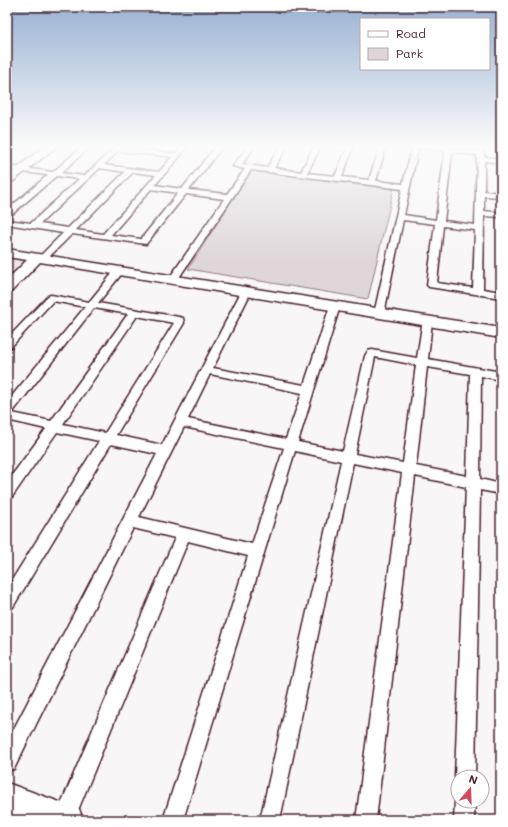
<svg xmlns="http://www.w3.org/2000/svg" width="508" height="827" viewBox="0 0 508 827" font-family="Mali,sans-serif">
<rect width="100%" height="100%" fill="#f8f6f7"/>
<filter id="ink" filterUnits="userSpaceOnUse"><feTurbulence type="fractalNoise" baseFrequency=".025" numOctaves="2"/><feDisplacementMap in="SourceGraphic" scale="8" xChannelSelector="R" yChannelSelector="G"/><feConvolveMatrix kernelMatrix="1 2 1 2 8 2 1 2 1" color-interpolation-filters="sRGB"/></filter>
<g filter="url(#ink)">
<!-- built -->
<polygon fill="#ebe6e8" points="7,253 37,258 7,288"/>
<!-- green -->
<polygon fill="#ded6d9" stroke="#947a82" points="251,171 394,187 368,299 188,269"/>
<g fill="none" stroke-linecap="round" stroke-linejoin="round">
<defs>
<g id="street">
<polygon points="7,146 11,146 7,149"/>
<path d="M83,146h8l-30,27 23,3 32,-30 59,8 7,-8h7l-34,39 27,4 34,-43h7l-34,44 38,4 18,-25 -12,-3 15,-20h7l-13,18 25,4 13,-22h7l-13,22 27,4 13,-26h7l-14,27 28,3 13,-30h6l-12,31 27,3 11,-34h6l-10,35 27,3 9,-38h40v2l26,3v-5h6v11l17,2v4l-17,-2v30l17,2v4l-17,-1v15l17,2v4l-17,-1 -1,73 18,3v6l-72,-11 -2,-2 8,-61 -32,-4 -19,94 -5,3 -4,-1 -1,-2 28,-125 -151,-19 -75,112h-6l-2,-2 56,-81 -38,-5 -40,50 -74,-10 -27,27h-6l-1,-2 1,-2 24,-24 -56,-9v-4l24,3 48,-44 -23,-3 -46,40h-3v-6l41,-35 -41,-5v-4l46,6zM418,148l27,3 -9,69 -32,-5zM118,151l54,6 -13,15 -55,-7zM452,152l25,3 -2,70 -31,-4zM100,168l25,4 -57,56 -28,-4zM133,172l23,3 -53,59 -27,-4zM151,189l27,4 -37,46 -30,-4zM443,226l32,4 -2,58 -36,-5z"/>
<path d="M119,268l5,3 -26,32 81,14 4,1 1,5 -68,112 46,10 79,-153 5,-3 5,3 -38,76 91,17 26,-79 5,-3 5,3 -42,136 45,9 22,-95 3,-5 4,-1 45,8 6,-39 4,-1 5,3 -4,38 73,13v8l-20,-4 -1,103 21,5v10l-21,-4 -5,287h-17v6l-3,-6 11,-290 -51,-11 -39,344h-20l46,-347 -49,-10 -73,357h-20l81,-359 -46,-10 -112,369h-20l85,-264 -60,-15 -114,279h-20l121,-282 -42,-10 -119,241 -7,2v-29l150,-288 -46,-10 -98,163 -6,2v-21l92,-147 -42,-9 -45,65 -5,2v-17l39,-53 -39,-9v-18l78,-95 -32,-6 -42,46 -4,1v-9l41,-43 3,-1 38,7 27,-33zM94,308l34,6 -77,107 -39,-8zM137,316l37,7 -69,110 -42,-9zM375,357l41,8 -13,98 -48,-9zM427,367l43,7 -3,102 -51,-10zM210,374l92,19 -16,46 -98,-20zM184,427l100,21 -32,96 -113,-27z"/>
<polygon points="24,794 31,797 34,804 27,820 7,820 17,797"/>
<polygon points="458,794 458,801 475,801 474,820 454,820 455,801"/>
</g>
<g id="secondary">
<polygon points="45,146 57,146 11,183 7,184 7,176"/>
<polygon points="7,249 501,328 501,338 40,262 12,291 7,292 7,280 27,260 7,257"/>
<polygon points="7,783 79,809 83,820 27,820 7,813"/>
</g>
</defs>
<!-- street casing -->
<use href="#street" stroke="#4a1f2b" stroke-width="3"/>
<!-- secondary casing -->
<use href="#secondary" stroke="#4a1f2b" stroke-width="3"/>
<!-- street -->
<use href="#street" fill="#fff" fill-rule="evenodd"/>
<!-- secondary -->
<use href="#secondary" fill="#fff" fill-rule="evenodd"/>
</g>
</g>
<!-- sky -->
<linearGradient id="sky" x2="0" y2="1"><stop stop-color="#97b1d2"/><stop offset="0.56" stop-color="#fcfbfb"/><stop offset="1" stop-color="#fcfbfb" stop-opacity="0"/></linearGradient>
<rect width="508" height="262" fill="url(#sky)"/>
<!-- margin -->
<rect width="508" height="827" fill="none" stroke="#fff" stroke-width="24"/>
<rect x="12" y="12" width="484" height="803" fill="none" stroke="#4a1f2b" stroke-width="1.5" filter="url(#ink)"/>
<!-- legend -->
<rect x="360" y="18" width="130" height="52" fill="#ffffff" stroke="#b7a5aa"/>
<rect x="368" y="31" width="20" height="6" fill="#ffffff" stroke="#b7a5aa"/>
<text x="396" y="38" font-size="12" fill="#4a1f2b">Road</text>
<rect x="368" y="48" width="20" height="12" fill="#ded6d9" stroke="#b7a5aa"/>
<text x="396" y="58" font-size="12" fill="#4a1f2b">Park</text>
<!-- north arrow -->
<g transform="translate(470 789) rotate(19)"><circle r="19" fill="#ffffff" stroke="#b7a5aa"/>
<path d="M0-3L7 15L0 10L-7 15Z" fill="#d1495b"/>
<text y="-6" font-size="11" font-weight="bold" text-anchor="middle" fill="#4a1f2b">N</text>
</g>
</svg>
